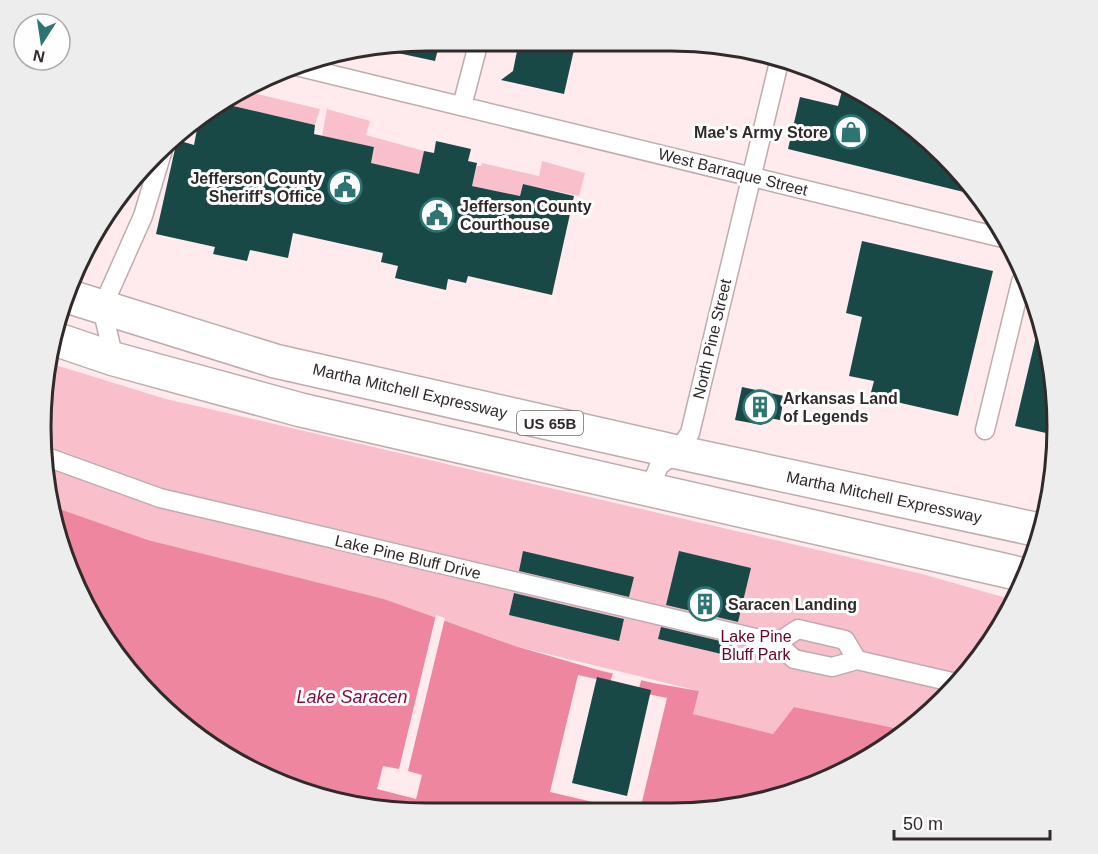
<svg xmlns="http://www.w3.org/2000/svg" width="1098" height="854" viewBox="0 0 1098 854" font-family="Arial,sans-serif">
<rect width="100%" height="100%" fill="#ffebee"/>
<!-- green -->
<g fill="#f9c0cb">
<polygon points="240,90 320,109 315,125 220,103"/>
<polygon points="327,109 370,121 366,135 424,151 419,174 371,163 374,147 322,136"/>
<polygon points="542,161 585,173 579,196 523,184 520,196 472,186 477,166 481,166 482,163 539,176"/>
<polygon points="49,363 166,399 922,574 1010,599 992,642 904,730 794,707 773,734 693,714 699,691 515,646 384,599 148,540 51,506 41,427"/>
</g>
<!-- water -->
<polygon fill="#ed869e" points="51,506 148,540 384,599 515,646 598,670 653,683 699,691 693,714 773,734 794,707 904,730 885,749 796,793 721,810 376,810 279,784 213,749 105,641 54,527"/>
<!-- pier -->
<g fill="#ffebee">
<polygon points="436,615 445,618 408,771 422,775 416,799 377,789 383,766 399,769"/>
<polygon points="614,670 642,677 638,692 667,698 640,810 627,810 550,792 578,675 610,682"/>
</g>
<!-- building -->
<g fill="#194947">
<polygon points="427,40 440,41 435,61 379,49 379,47"/>
<polygon points="519,41 576,41 564,94 501,80 513,71"/>
<polygon points="843,87 906,120 976,195 788,149 800,97 838,106"/>
<polygon points="220,103 315,125 314,134 374,147 371,163 419,174 424,151 434,153 436,141 471,149 468,161 477,163 472,186 520,196 523,184 574,196 552,295 468,276 466,283 448,279 446,290 395,278 398,266 381,262 383,253 293,233 288,258 250,250 247,261 213,254 215,247 156,234 177,140 194,145 199,119"/>
<polygon points="862,241 993,271 958,416 870,396 874,381 849,376 862,317 846,313"/>
<polygon points="1039,324 1050,352 1050,416 1046,433 1015,426"/>
<polygon points="742,387 784,396 780,420 763,417 762,425 735,420"/>
<polygon points="523,551 634,577 629,597 519,571"/>
<polygon points="679,551 751,568 738,622 666,605"/>
<polygon points="514,593 624,619 619,641 509,615"/>
<polygon points="661,627 733,644 730,656 658,639"/>
<polygon points="597,677 651,690 627,796 572,783"/>
</g>
<g fill="none" stroke-linecap="round" stroke-linejoin="round">
<defs>
<g id="street">
<polyline points="296,66 1003,238"/>
<polyline points="462,106 479,41"/>
<polyline points="114,359 102,308 143,216 164,146"/>
<polyline points="985,430 1021,282"/>
<polyline points="44,456 160,498 777,643 794,659 832,667 857,660 952,682"/>
<polyline points="649,490 659,466 677,452 690,433 780,58"/>
<polyline points="777,643 798,629 845,640 857,660"/>
</g>
<g id="highway">
<polyline points="67,296 275,361 677,452 1039,530"/>
<polyline points="52,338 114,359 301,410 1020,574"/>
</g>
</defs>
<!-- street casing -->
<use href="#street" stroke="#beacaf" stroke-width="21"/>
<!-- highway casing -->
<use href="#highway" stroke="#beacaf" stroke-width="36"/>
<!-- street -->
<use href="#street" stroke="#fff" stroke-width="18"/>
<!-- highway -->
<use href="#highway" stroke="#fff" stroke-width="33"/>
</g>
<!-- icons -->
<defs>
<symbol id="shop-ring" viewBox="-11 -11 22 22"><circle r="9.5" fill="#fefefe" stroke="#2c7573" stroke-width="1.5"/><path d="M-5-2.5h2.3a2.7 3.5 0 0 1 5.4 0H5L5.5 6h-11ZM-1.5-2.5h3a1.5 2.3 0 0 0-3 0Z" fill="#2c7573"/></symbol>
<symbol id="civic-ring" viewBox="-11 -11 22 22"><circle r="9.5" fill="#fefefe" stroke="#2c7573" stroke-width="1.5"/><path d="M-.6-6.5H3V-4.5H.6V-3L4-1V1h2V6H-6V1h2V-1L-.6-3ZM-1.2 2.5V6h2.4V2.5Z" fill="#2c7573"/></symbol>
<symbol id="building-ring" viewBox="-11 -11 22 22"><circle r="9.5" fill="#fefefe" stroke="#2c7573" stroke-width="1.5"/><path d="M-4-6H4V6H1V3H-1V6H-4ZM-2.5-4.3h1.7v1.8h-1.7ZM.8-4.3h1.7v1.8H.8ZM-2.5-1h1.7V.8h-1.7ZM.8-1h1.7V.8H.8Z" fill="#2c7573"/></symbol>
</defs>
<g fill-rule="evenodd">
<use href="#shop-ring" x="832" y="113" width="38" height="38"/>
<use href="#civic-ring" x="326" y="168" width="38" height="38"/>
<use href="#civic-ring" x="418" y="196" width="38" height="38"/>
<use href="#building-ring" x="741" y="388" width="38" height="38"/>
<use href="#building-ring" x="686" y="585" width="38" height="38"/>
</g>
<g text-anchor="middle" dominant-baseline="central" stroke-width="6" stroke-linejoin="round" paint-order="stroke">
<!-- shield labels -->
<rect fill="#fefefe" stroke="#6e6a6a" stroke-width="1.5" x="517" y="411" width="66" height="24" rx="4.5"/>
<g font-size="15" font-weight="bold" fill="#312a2b">
<text x="550" y="423">US 65B</text>
</g>
<!-- poi labels -->
<g font-size="16" font-weight="bold" fill="#312a2b" stroke="#fefefe" text-anchor="start">
<text x="828" y="132" text-anchor="end">Mae's Army Store</text>
<text x="322" y="178" text-anchor="end">Jefferson County<tspan x="322" dy="18">Sheriff's Office</tspan></text>
<text x="460" y="206">Jefferson County<tspan x="460" dy="18">Courthouse</tspan></text>
<text x="783" y="398">Arkansas Land<tspan x="783" dy="18">of Legends</tspan></text>
<text x="728" y="604">Saracen Landing</text>
</g>
<!-- street labels -->
<g font-size="16" fill="#312a2b" stroke="#fefefe">
<text transform="translate(733 172) rotate(14)">West Barraque Street</text>
<text transform="translate(712 339) rotate(-77)">North Pine Street</text>
<text transform="translate(410 391) rotate(13)">Martha Mitchell Expressway</text>
<text transform="translate(884 497) rotate(12)">Martha Mitchell Expressway</text>
<text transform="translate(408 557) rotate(13)">Lake Pine Bluff Drive</text>
</g>
<!-- park labels -->
<g font-size="16" fill="#64052b" stroke="#fefefe">
<text x="756" y="636">Lake Pine<tspan x="756" dy="18">Bluff Park</tspan></text>
</g>
<!-- water labels -->
<g font-size="18" font-style="italic" fill="#890c3d" stroke="#fefefe">
<text x="352" y="697">Lake Saracen</text>
</g>
</g>
<!-- crop -->
<path d="M0 0H1098V854H0ZM427 51H671A376 376 0 0 1 1047 427V427A376 376 0 0 1 671 803H427A376 376 0 0 1 51 427V427A376 376 0 0 1 427 51Z" fill="#eeeded" fill-rule="evenodd"/>
<path fill="none" stroke="#312a2b" stroke-width="3" d="M427 51H671A376 376 0 0 1 1047 427V427A376 376 0 0 1 671 803H427A376 376 0 0 1 51 427V427A376 376 0 0 1 427 51Z"/>
<!-- north arrow -->
<g transform="translate(42 42) rotate(192)"><circle r="28" fill="#fefefe" stroke="#aca9aa" stroke-width="1.5"/>
<path d="M0-4.5L10 22L0 15L-10 22Z" fill="#2c7573"/>
<text y="-9" font-size="16" font-weight="bold" text-anchor="middle" fill="#312a2b">N</text>
</g>
<!-- scale -->
<path d="M894 830v9h156v-9" fill="none" stroke="#312a2b" stroke-width="3"/>
<text x="903" y="830" font-size="18" fill="#312a2b" stroke="#fefefe" stroke-width="4.5" paint-order="stroke">50 m</text>
</svg>
